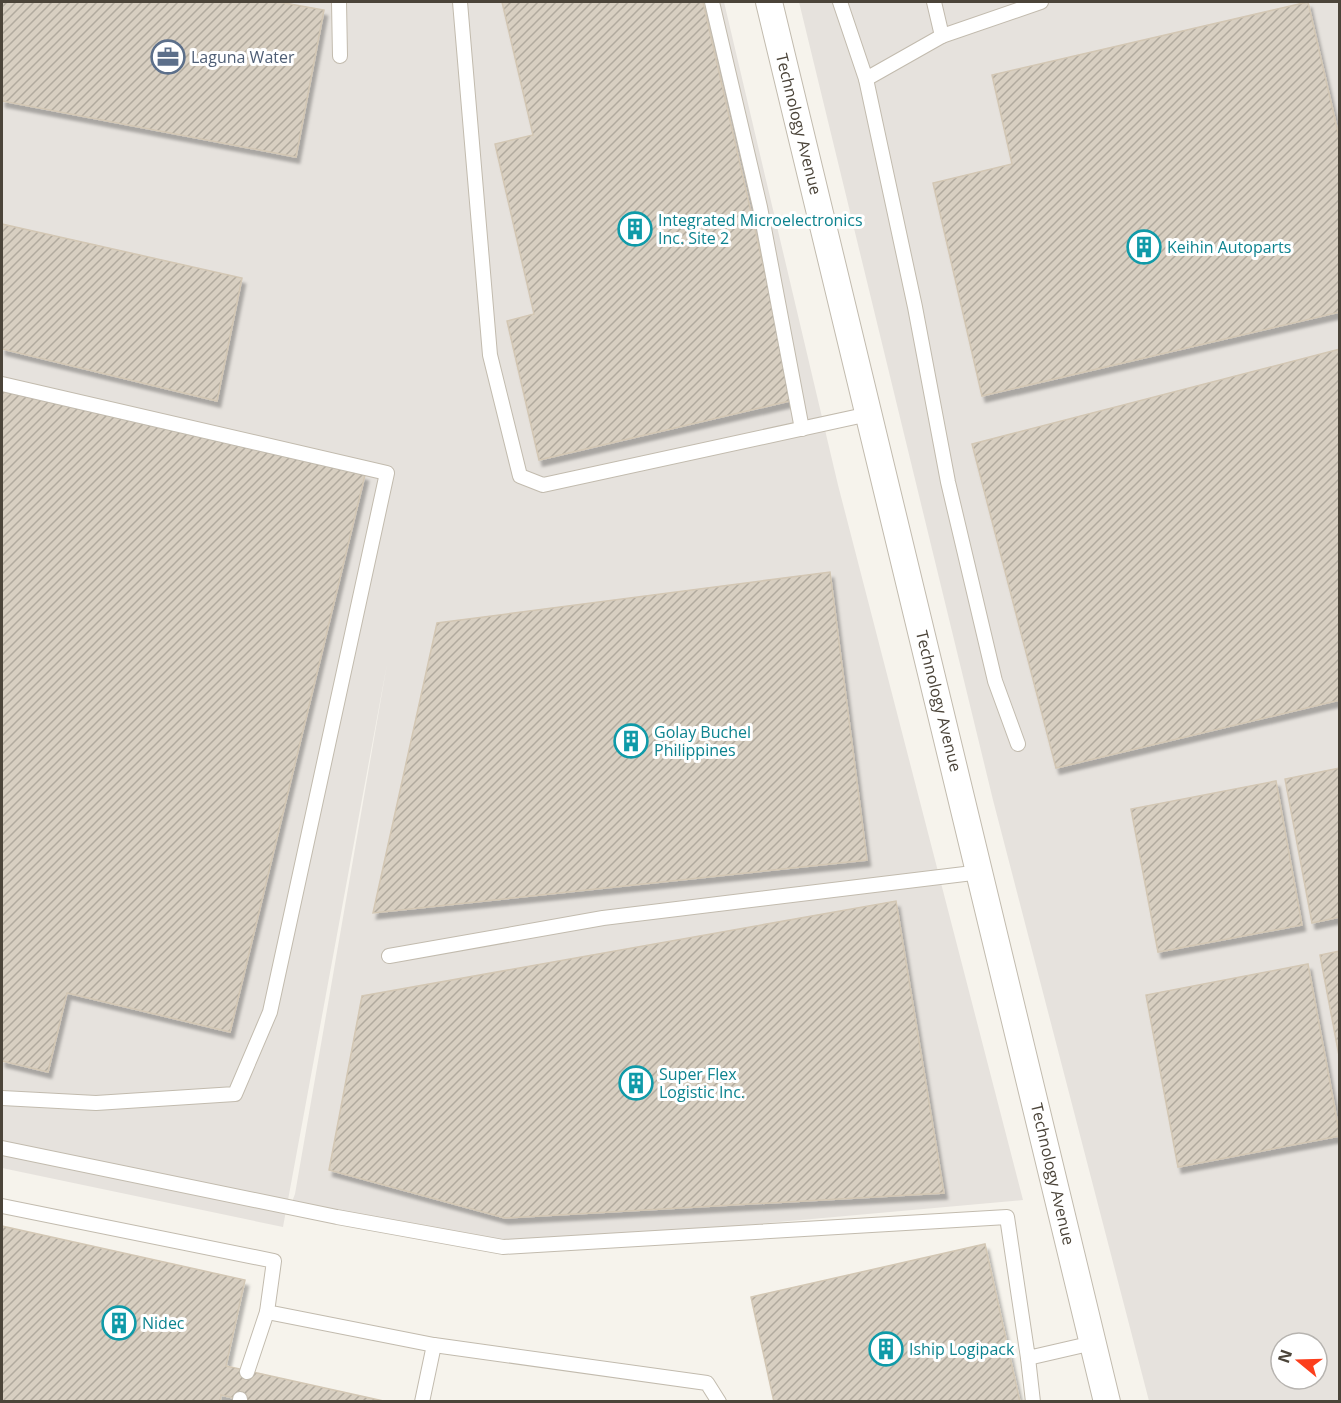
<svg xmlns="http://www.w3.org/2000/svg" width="1341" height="1403" viewBox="0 0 1341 1403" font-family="'Open Sans',sans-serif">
<defs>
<pattern id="building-hatch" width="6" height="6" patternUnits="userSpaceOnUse" patternTransform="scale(1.5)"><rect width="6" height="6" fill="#d8cfc1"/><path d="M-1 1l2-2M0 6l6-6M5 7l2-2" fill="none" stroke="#b1aa9e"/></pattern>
<filter id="shadow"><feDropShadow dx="3.5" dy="6" stdDeviation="1.5" flood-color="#0004"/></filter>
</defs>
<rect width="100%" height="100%" fill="#f6f3ec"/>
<!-- industrial -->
<g fill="#e6e2dd" fill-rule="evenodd">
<polygon points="2,2 724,2 838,485 1023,1200 503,1247 290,1207 295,1194 387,664 283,1227 2,1168"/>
<path d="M799,2h540v1399h-190l-156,-601zM1281,1343h36v36h-36z"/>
</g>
<!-- building -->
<g fill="url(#building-hatch)" stroke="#d3c7b4" stroke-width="1.5" filter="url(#shadow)">
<polygon points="2,2 279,2 324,10 296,157 2,101"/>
<polygon points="502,2 703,2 794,400 539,460 507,321 534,314 495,144 533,135"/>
<polygon points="1308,2 1340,141 1340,312 982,396 933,183 1012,164 992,75"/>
<polygon points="2,224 242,278 217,401 2,349"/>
<polygon points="1340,349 1340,700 1056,768 972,444"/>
<polygon points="2,387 365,475 230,1032 67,993 48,1072 2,1061"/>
<polygon points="830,572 867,860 373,913 437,623"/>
<polygon points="1340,768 1340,917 1312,923 1285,779"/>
<polygon points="1276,781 1302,925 1158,952 1131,809"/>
<polygon points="896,901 944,1193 505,1218 329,1170 362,996"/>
<polygon points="1340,951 1340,1061 1320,955"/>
<polygon points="1308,964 1340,1136 1178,1167 1146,995"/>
<polygon points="2,1226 245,1280 226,1366 388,1402 250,1402 221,1395 220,1402 2,1402"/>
<polygon points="985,1244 1020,1402 774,1402 751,1297"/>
</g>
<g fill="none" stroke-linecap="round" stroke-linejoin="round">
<defs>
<g id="lane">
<polyline points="339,2 340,56"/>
<polyline points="460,2 490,355 520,476 543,485 869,414"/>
<polyline points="712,2 760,207 802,429"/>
<polyline points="840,2 866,79 915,307 948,482 995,681 1018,744"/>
<polyline points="934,2 942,36"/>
<polyline points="866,79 942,36 1041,2"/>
<polyline points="2,384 387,473 270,1012 235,1094 96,1103 2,1098"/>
<polyline points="389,956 603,918 981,872"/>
<polyline points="2,1148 337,1217 503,1247 1007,1217 1028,1358 1093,1343"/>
<polyline points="2,1206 274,1261 267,1312 434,1345 707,1383 719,1402"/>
<polyline points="1028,1358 1033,1402"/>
<polyline points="247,1372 267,1312"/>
<polyline points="240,1399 240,1402"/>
<polyline points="422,1402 434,1345"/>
</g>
<polyline id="street" points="769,2 1107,1402"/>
</defs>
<!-- lane casing -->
<use href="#lane" stroke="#c2bbae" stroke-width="16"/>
<!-- street casing -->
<use href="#street" stroke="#c2bbae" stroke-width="28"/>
<!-- lane -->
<use href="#lane" stroke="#fff" stroke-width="14"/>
<!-- street -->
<use href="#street" stroke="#fff" stroke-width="26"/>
</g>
<!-- icons -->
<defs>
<symbol id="office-ring" viewBox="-11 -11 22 22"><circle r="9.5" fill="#fff" stroke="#5c6f8a" stroke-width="1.5"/><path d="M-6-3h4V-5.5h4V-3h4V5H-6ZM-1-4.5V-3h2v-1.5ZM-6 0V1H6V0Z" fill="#5c6f8a"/></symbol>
<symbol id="building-ring" viewBox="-11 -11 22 22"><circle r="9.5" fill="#fff" stroke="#0f9aa8" stroke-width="1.5"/><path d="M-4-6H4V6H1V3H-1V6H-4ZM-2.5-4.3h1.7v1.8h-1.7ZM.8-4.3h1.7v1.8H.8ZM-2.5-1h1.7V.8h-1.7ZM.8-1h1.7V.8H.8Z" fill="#0f9aa8"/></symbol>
</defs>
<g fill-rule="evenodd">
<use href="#office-ring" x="149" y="38" width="38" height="38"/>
<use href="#building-ring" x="616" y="210" width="38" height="38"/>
<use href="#building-ring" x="1125" y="228" width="38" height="38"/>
<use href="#building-ring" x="612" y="722" width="38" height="38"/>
<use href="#building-ring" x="617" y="1064" width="38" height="38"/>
<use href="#building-ring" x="100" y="1304" width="38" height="38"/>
<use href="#building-ring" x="867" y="1330" width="38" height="38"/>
</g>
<g text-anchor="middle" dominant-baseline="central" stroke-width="6" stroke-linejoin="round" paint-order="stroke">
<!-- service labels -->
<g font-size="16" fill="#4e5e75" stroke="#fff" text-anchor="start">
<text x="191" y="57">Laguna Water</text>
</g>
<!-- street labels -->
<g font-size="16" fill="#4b4439" stroke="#fff">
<text transform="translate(799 124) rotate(76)">Technology Avenue</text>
<text transform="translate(939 701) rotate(76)">Technology Avenue</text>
<text transform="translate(1053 1174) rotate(77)">Technology Avenue</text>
</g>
<!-- culture labels -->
<g font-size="16" fill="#0d838f" stroke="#fff" text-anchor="start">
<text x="658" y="220">Integrated Microelectronics<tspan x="658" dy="18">Inc. Site 2</tspan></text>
<text x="1167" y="247">Keihin Autoparts</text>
<text x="654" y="732">Golay Buchel<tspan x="654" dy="18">Philippines</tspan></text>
<text x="659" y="1074">Super Flex<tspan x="659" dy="18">Logistic Inc.</tspan></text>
<text x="142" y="1323">Nidec</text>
<text x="909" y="1349">Iship Logipack</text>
</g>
</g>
<!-- border -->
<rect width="1341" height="1403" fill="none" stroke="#4b4439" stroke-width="6"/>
<!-- north arrow -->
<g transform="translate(1299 1361) rotate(289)"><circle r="28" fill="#ffffff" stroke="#b7b4b0" stroke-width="1.5"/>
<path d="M0-4.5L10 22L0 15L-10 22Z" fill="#fc3f1d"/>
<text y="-9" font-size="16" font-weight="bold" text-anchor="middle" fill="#4b4439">N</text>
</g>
</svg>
